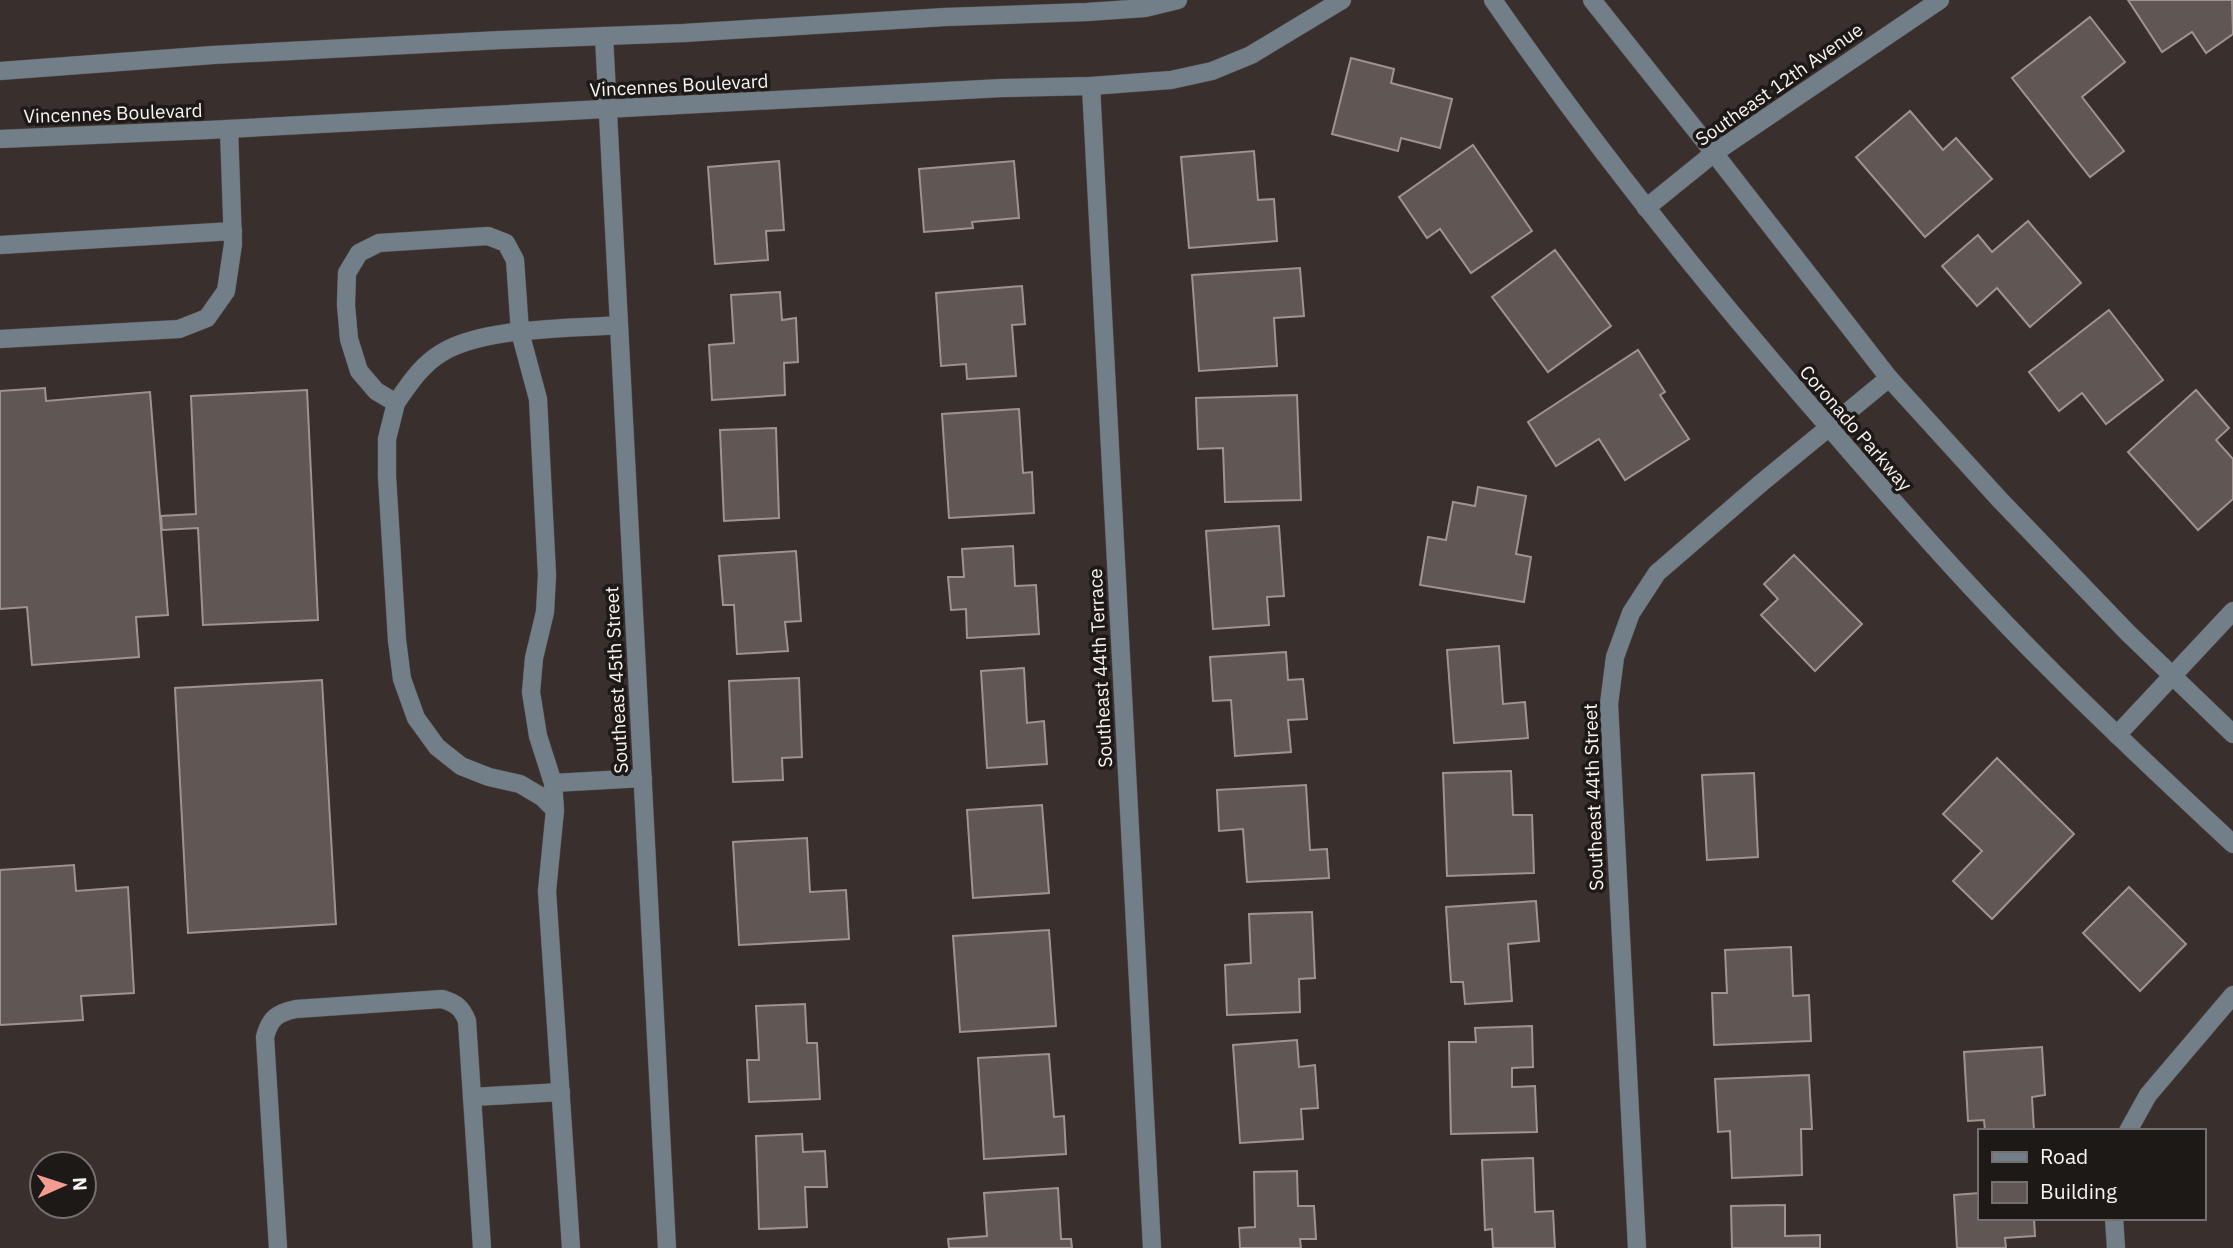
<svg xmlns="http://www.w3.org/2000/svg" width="2233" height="1248" viewBox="0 0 2233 1248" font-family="'IBM Plex Sans',sans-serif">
<rect width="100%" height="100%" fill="#39302d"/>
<!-- building -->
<g fill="#605653" stroke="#9e938f" stroke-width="2">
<polygon points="2128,0 2232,0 2233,34 2206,53 2192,32 2162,52"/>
<polygon points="2090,17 2125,62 2082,97 2124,151 2090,177 2012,78"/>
<polygon points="1351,58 1394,69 1391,83 1452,99 1440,148 1401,138 1398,151 1332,134"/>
<polygon points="1910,111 1943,150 1956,138 1992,179 1925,237 1856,157"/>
<polygon points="1473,145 1532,231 1471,273 1440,229 1427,238 1399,197"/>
<polygon points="1254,151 1258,200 1274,199 1277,241 1189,248 1181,157"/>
<polygon points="779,161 784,230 766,231 768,260 715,264 708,167"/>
<polygon points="1014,161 1019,218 972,222 973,228 924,232 919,169"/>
<polygon points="2028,221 2081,283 2030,327 1997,288 1977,306 1942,266 1978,235 1992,252"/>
<polygon points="1555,250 1611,326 1548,372 1492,297"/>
<polygon points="1300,268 1304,316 1274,318 1277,366 1199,371 1192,275"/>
<polygon points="1022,286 1025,324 1012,325 1016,376 967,379 966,364 941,366 936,293"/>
<polygon points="780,292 782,320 796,318 798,362 784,363 785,395 712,400 709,345 734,343 731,295"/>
<polygon points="2109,310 2163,380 2106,424 2082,393 2059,411 2029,372"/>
<polygon points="1638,350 1665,392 1660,395 1689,439 1625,480 1599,439 1556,466 1528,422"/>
<polygon points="45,388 46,401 150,392 168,615 136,617 139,657 32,665 27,607 0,609 0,391"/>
<polygon points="307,390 318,620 203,625 198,528 162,530 161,516 196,514 191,396"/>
<polygon points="2196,390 2229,428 2216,440 2233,459 2233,499 2198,530 2128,452"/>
<polygon points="1297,395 1301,500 1225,502 1223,448 1198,449 1196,398"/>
<polygon points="1019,409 1023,473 1032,472 1034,513 949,518 942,414"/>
<polygon points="776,428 779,518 724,521 720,430"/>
<polygon points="1478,487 1526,496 1516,554 1531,557 1524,602 1420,585 1428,537 1446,540 1453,502 1475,506"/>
<polygon points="1279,526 1284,596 1267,597 1269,625 1213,629 1206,531"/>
<polygon points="1013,546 1015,586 1036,585 1039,634 967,638 966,609 951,610 948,577 964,577 962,549"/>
<polygon points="796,551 801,621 785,622 788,651 737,654 734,605 723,605 719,556"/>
<polygon points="1794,555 1862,624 1815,671 1761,615 1778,599 1764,584"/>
<polygon points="1499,646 1503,704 1525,702 1528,738 1454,743 1447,650"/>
<polygon points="1286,652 1288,680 1303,679 1307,719 1288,720 1291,752 1235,756 1231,700 1213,701 1210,657"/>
<polygon points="1024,668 1027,723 1044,721 1047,764 987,768 981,671"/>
<polygon points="799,678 802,757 782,758 783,780 733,782 729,681"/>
<polygon points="322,680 336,924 188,933 175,688"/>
<polygon points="1997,758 2074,834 1992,919 1953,881 1982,851 1943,814"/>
<polygon points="1511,771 1513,815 1532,815 1534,873 1447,876 1443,773"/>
<polygon points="1754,773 1758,857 1707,860 1702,775"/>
<polygon points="1306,785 1310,850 1327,849 1329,878 1247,882 1243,829 1219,831 1217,790"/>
<polygon points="1042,805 1049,893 973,898 967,810"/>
<polygon points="807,838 810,892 846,890 849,939 739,945 733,842"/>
<polygon points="74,865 76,891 128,887 134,993 81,996 83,1020 0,1025 0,870"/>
<polygon points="2129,887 2186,944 2140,991 2083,933"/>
<polygon points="1536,901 1539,941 1508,944 1512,1001 1465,1004 1463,982 1451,982 1446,907"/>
<polygon points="1312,912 1315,978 1299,979 1300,1012 1227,1015 1225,965 1251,963 1249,914"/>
<polygon points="1049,930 1056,1026 960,1032 953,936"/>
<polygon points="1791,947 1793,996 1809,995 1811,1041 1714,1045 1712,993 1727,993 1725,950"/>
<polygon points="805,1004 807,1043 817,1043 820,1099 749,1102 747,1060 759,1060 756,1006"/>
<polygon points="1532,1026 1533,1067 1512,1068 1512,1087 1535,1086 1537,1132 1451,1134 1449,1042 1476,1042 1475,1028"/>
<polygon points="1297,1040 1299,1067 1315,1065 1318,1108 1301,1109 1303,1139 1240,1143 1233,1045"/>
<polygon points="2042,1047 2045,1095 2032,1097 2034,1131 1985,1131 1984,1120 1968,1121 1964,1052"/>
<polygon points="1049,1054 1054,1117 1064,1116 1066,1154 984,1159 978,1058"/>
<polygon points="1809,1075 1812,1129 1801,1129 1802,1175 1732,1178 1730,1131 1718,1132 1715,1079"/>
<polygon points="802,1134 803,1152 825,1151 827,1187 805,1187 807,1227 759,1229 756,1136"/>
<polygon points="1533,1158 1535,1212 1553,1211 1555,1248 1493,1248 1492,1229 1485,1230 1482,1160"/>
<polygon points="1297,1171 1298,1206 1314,1206 1316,1239 1300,1239 1301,1248 1240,1248 1239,1228 1255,1227 1254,1172"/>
<polygon points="1058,1188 1061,1239 1071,1239 1072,1248 949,1248 948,1239 987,1236 984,1193"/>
<polygon points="1979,1193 1979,1218 2034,1218 2035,1236 2005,1238 2006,1248 1957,1248 1954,1195"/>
<polygon points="1785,1205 1785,1236 1820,1235 1820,1248 1732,1248 1731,1206"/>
</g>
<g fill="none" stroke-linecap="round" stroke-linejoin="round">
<defs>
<g id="minor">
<path d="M1493,0c103,149 216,290 335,426 70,81 141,162 217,238 61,62 125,121 188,180"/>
<polyline points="1592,0 1714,153 1889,378 2000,500 2128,633 2233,734"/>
<polyline points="604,36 667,1248"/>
<polyline points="0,71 213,55 501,40 684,33 945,17 1087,12 1145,8 1178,0"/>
<polyline points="1091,86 1152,1248"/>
<polyline points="0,139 208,130 1002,88 1091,86 1171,80 1212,71 1251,55 1342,0"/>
<polyline points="1646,208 1714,153 1940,0"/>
<polyline points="0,245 233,231"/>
<polyline points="0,339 179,329 207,318 226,291 233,244 229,129"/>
<path d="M396,403c13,-19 26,-39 47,-51 43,-25 125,-23 175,-27"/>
<polyline points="2117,735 2233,611"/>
<polyline points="553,783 643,778"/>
<polyline points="555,810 542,797 520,784 489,777 461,766 437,747 416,718 402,679 397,640 387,476 387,439 396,403 376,391 359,371 349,339 346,305 347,273 359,253 379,243 488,236 506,243 515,260 520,332 538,399 547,575 545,612 534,658 531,692 538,736 553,783 555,810 547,891 571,1248"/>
<polyline points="472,1097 561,1092"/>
<polyline points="2128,1131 2148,1095 2233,995"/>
<polyline points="2114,1218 2116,1248"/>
<path d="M278,1248l-13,-211c5,-19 12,-24 31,-28l146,-10c14,4 20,9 25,22l15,227"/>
<polyline points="1637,1248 1609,704 1615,657 1631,613 1657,573 1760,484 1889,378"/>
</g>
</defs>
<!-- minor casing -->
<use href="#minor" stroke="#584f4c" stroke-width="19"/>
<!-- minor -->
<use href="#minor" stroke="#727f89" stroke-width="18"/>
</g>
<g text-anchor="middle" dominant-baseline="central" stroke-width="7" stroke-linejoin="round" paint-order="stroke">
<!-- street labels -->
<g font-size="19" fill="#f9f3f1" stroke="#1d1917">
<text transform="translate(1779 84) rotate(-35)">Southeast 12th Avenue</text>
<text transform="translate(679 85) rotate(-3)">Vincennes Boulevard</text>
<text transform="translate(113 113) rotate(-2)">Vincennes Boulevard</text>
<text transform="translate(1856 428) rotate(49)">Coronado Parkway</text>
<text transform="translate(1100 668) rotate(-93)">Southeast 44th Terrace</text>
<text transform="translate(616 680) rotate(-93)">Southeast 45th Street</text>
<text transform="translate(1593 797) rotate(-92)">Southeast 44th Street</text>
</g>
</g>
<!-- legend -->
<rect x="1978" y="1129" width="228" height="91" fill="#1d1917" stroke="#75706e" stroke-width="2"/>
<rect x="1992" y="1152" width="35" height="10" fill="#727f89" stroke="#75706e" stroke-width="2"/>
<text x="2040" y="1164" font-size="21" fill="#f9f3f1">Road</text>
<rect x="1992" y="1182" width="35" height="21" fill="#605653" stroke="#75706e" stroke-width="2"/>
<text x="2040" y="1199" font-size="21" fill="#f9f3f1">Building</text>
<!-- north arrow -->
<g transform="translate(63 1185) rotate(87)"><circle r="33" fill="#1d1917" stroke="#75706e" stroke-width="2"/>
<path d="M0-5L12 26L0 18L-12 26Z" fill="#f59c92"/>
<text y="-10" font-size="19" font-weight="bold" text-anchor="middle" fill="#f9f3f1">N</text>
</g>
</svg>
